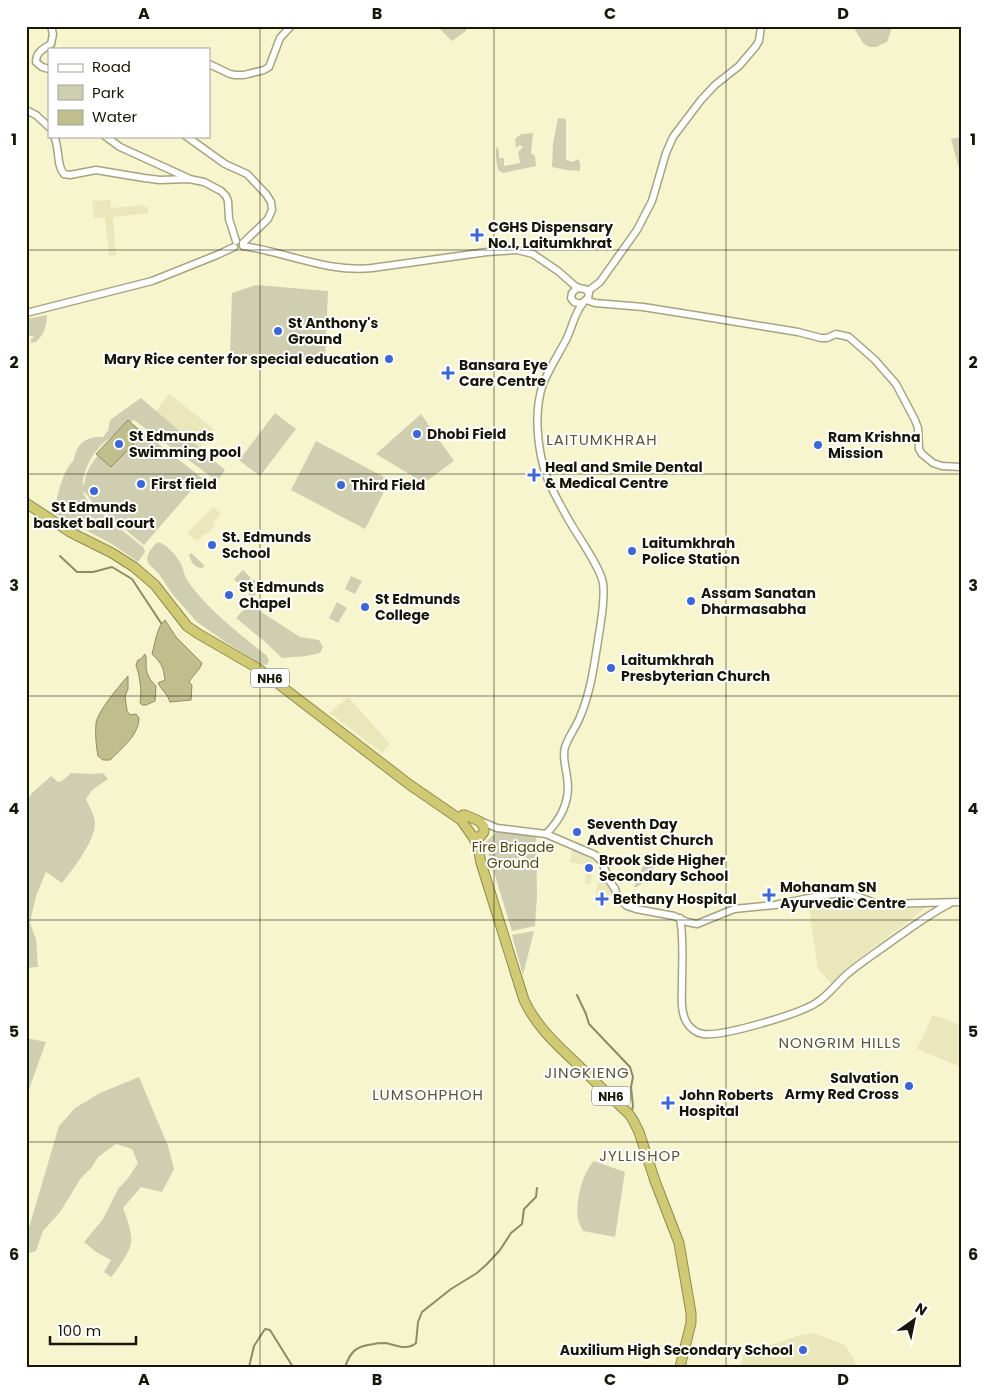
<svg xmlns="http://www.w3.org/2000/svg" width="987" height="1393" viewBox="0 0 987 1393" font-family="Poppins,sans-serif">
<rect width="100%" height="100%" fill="#f7f5ce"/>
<!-- built -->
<g fill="#eae7ba">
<polygon points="110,200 111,208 144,205 144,207 148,207 148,213 113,217 116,255 109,256 105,218 94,218 92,201"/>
<polygon points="169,394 214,429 198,449 154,414"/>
<polygon points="213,507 221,514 213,523 215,526 207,534 205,533 197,541 187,533"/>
<polygon points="348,697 390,744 382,753 330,713"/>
<polygon points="572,849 593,860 591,884 585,883 586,873 584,872 585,865 570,862"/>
<polygon points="599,877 614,891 601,908 598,906 596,892"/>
<polygon points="848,896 870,906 931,904 844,970 832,984 818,969 808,902"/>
<polygon points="933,1015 961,1025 961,1067 917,1049"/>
<polygon points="813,1333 845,1345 858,1367 740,1367 743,1355 796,1336"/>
</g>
<!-- green -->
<g fill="#d0ceb0">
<polygon points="437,26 467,26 466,31 452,41"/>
<polygon points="853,26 882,27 891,26 892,28 887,42 876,47 869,47 863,43"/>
<polygon points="558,118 566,119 566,160 573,162 578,159 580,163 580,171 566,170 552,167 553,144"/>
<polygon points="533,133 531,153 535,156 536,166 503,173 498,170 496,159 496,147 499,150 499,158 504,158 504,166 520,163 518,152 523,147 520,145 516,148 515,139 521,134"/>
<polygon points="961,137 961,176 951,139"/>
<polygon points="256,285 328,291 325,361 230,356 232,293"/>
<path d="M47,315c0,10 -3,20 -11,27l-5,1v-4l2,-1v-2l-7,-1v-16z"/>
<path d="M141,398l84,72 -8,11 -83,-61c-7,7 -15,12 -23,17 -17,12 -26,28 -29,48l3,-3c1,-23 32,-43 48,-58l69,54 -58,67 -52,-43 -4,-6 -5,-5 1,4 5,8 55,45 1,4 -7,10 -26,-18 -55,-29 -3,-3c3,-15 9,-43 20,-52 2,-17 13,-24 29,-23l5,-6 2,-11z"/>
<polygon points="275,413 296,429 260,476 240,461 240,459"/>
<polygon points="421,414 454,461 424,483 376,454"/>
<polygon points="316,441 390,480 365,529 291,490"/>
<path d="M159,542c9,4 17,13 22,22 2,4 3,10 5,14 16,27 56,58 80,77l3,5 -2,5 -6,-1 -37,-23 -27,-19 -24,-27 -14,-21 -11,-11 -1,-5 2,-6 6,-8z"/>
<path d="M191,553l13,12 -1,3c-9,0 -12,-6 -14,-13z"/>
<polygon points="243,570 251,578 242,587 234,579"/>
<polygon points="351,576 362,581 355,594 345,589"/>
<polygon points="254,579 262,588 252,598 244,589"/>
<polygon points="337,602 347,608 338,623 329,618"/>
<polygon points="249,604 300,637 319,640 323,647 320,653 307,656 282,658 264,641 236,618"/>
<path d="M71,773l21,1 11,-1 5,6 -16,11 -6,9c3,7 8,15 9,23 1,18 -22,47 -33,61l-16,-11 -10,24 -6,27 6,16 2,28 -12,1v-164l5,-10 20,-18 7,6 4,-1z"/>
<polygon points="497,831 536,836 537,896 535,926 512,931 485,843"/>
<polygon points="645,864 653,867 654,870 652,876 637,887 634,887 642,868"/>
<polygon points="534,931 523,975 512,935"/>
<polygon points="26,1038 46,1042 29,1089 26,1091"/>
<path d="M139,1077l29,69 6,23 -12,23 -21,-5 -18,21c3,8 10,26 8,35 -1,9 -14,27 -20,34l-7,-5 7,-12 -15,-8 -12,-10 19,-23 15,-30 11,-12 9,-14 -6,-14 -16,-5 -18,13 -6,10 -11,11 -21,34 -17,19 -7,20 -10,3v-22l2,-1 31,-105 16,-18 25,-15z"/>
<path d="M594,1161l31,11 -10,65 -32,-6c-2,-4 -4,-8 -5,-12 -3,-15 4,-47 16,-58z"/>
</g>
<!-- water -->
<g fill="#c1be8d" stroke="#8e8c65">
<polygon points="128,420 143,434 111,467 96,454"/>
<path d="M165,620l11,17 26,26c-2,7 -9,12 -13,19l3,3 -1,15 -21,2c-3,-9 -8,-11 -12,-19l7,-3c-2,-14 -3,-16 -13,-26 3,-10 5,-28 13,-34z"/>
<path d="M145,654c2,5 1,7 1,13 1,8 4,13 10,19l-1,15 -9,4h-4l-2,-2c2,-12 0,-26 -4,-38l2,-5 3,-1z"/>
<path d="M128,676v13l-3,7 2,15 3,4 6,-1 3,4c0,17 -18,31 -29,42h-7l-5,-4c-2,-10 -3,-22 -2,-33 2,-12 23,-37 32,-47z"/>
</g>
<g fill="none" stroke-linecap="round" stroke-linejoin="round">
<!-- stream -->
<g stroke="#8e8c65" stroke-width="2">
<polyline points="60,556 77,572 93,572 112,567 132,579 161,623"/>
<polyline points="577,995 586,1014 589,1024 630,1067 633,1077 631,1087 633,1106 632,1110"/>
<polyline points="249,1367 254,1346 265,1329 270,1330 293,1367"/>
<path d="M345,1367c6,-17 12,-21 29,-23 4,-1 8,-1 12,-1 10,2 21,8 30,0l2,-21 4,-10 29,-23 26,-16 10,-9 13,-14 11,-17 11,-9 2,-15 12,-12 1,-9"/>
</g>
<defs>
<g id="minor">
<polyline points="209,64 230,74 235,75 244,75 264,70 269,67 280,38 291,26"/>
<path d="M49,69l-7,-2 -6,-5c0,-10 7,-13 15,-18l2,-10 -2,-8"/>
<polyline points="26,110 36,115 49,127"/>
<path d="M54,136c6,13 2,29 10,38l6,1 26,-5 48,8 16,2 29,-1 15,3 17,9 5,5 2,5 1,18 7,22"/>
<polyline points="105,136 120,147 188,178"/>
<polyline points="186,136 225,164 247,174 266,194 271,202 272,210 268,219 243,243"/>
<path d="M243,246c43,6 85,27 129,22l115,-16 30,-2 16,4 25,17 17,15 4,2"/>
<polygon points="577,288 585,289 589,293 588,298 581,304 574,302 571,298 572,293"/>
<polyline points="588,291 600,282 637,230 652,201 666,153 673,137 701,100 715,85 739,66 756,46 759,41 761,26"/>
<polyline points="586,300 595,303 643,307 706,317 798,332 821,338 827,338 836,334 849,337 875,360 896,384 915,420 918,428 919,449 922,454 933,463 942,466 961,467"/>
<polyline points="26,313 152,281 217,255 234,247"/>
<path d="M480,821l17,7 49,6 49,21 7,7 7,18 6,9 3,9 9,8 9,3 38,7 13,6 10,2 37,-15 41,-4 9,-2c19,-3 43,-11 62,-9 12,1 23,8 34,10l81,-2"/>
<path d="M546,834c16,-16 25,-34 21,-57 -1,-10 -5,-20 -2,-30 4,-11 11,-20 15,-30 12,-28 15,-59 20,-89 2,-14 5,-30 3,-45 -3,-17 -27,-49 -36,-66 -8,-15 -18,-31 -23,-48 -7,-26 -10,-59 -1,-85 6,-15 15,-29 23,-44 6,-12 8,-26 17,-37"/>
<path d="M680,918c4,21 2,44 2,65 0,13 -2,29 5,40 4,6 10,10 16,11 19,3 96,-20 113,-31 12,-7 20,-19 30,-28 14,-12 31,-23 46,-34 19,-13 37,-27 57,-37"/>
</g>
<g id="highway">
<polyline points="26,503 70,532 112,553 134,567 155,585 187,626 197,633 259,669 410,785 461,820"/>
<path d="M473,837h7l4,-5v-5l-5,-6 -14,-6h-2l-2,5 12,17 5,10 3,16 43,137c12,26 32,44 52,63 17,17 35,34 53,51l4,6 6,12 16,49 24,62 12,70v10l-11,44"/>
</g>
</defs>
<!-- minor casing -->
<use href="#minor" stroke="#a6a480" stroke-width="9"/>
<!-- highway casing -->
<use href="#highway" stroke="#908b4e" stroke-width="11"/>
<!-- minor -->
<use href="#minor" stroke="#fff" stroke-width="6"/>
<!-- highway -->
<use href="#highway" stroke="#d1ca74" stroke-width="9"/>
</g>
<!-- grid -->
<path fill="none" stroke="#171608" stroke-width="1" stroke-opacity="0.55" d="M260,26v1341M494,26v1341M726,26v1341M26,250h935M26,474h935M26,696h935M26,920h935M26,1142h935"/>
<!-- markers -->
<g fill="#3d67d9" stroke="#fff" stroke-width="2">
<path d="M474.5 227.5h5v5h5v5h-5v5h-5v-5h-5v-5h5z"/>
<circle cx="278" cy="331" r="5"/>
<circle cx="389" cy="359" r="5"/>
<path d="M445.5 365.5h5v5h5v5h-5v5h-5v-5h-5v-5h5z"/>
<circle cx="417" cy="434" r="5"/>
<circle cx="119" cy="444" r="5"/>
<circle cx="818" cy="445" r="5"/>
<path d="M531.5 467.5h5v5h5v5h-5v5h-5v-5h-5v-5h5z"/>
<circle cx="141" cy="484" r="5"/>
<circle cx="341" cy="485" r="5"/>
<circle cx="94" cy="491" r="5"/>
<circle cx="212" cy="545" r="5"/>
<circle cx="632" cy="551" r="5"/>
<circle cx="229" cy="595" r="5"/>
<circle cx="691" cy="601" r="5"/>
<circle cx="365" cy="607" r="5"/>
<circle cx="611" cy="668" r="5"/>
<circle cx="577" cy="832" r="5"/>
<circle cx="589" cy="868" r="5"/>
<path d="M766.5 887.5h5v5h5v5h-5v5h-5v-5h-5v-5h5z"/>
<path d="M599.5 891.5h5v5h5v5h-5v5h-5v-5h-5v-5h5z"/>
<circle cx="909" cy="1086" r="5"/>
<path d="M665.5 1095.5h5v5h5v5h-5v5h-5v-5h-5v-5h5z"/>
<circle cx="803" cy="1350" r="5"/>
</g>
<g text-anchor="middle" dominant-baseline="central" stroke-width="4" stroke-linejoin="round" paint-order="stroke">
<!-- shield labels -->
<g fill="#fff" stroke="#5d5c52" stroke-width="1">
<rect x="251" y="668.5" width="38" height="19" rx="4"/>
<rect x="592" y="1086.5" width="38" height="19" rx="4"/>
</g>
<g font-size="12" font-weight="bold" fill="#171608">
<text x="270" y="678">NH6</text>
<text x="611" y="1096">NH6</text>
</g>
<!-- poi labels -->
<g font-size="14" font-weight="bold" fill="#171608" stroke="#fff" text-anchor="start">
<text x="488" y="227">CGHS Dispensary<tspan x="488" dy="16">No.I, Laitumkhrat</tspan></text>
<text x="288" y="323">St Anthony's<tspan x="288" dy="16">Ground</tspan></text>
<text x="379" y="359" text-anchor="end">Mary Rice center for special education</text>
<text x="459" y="365">Bansara Eye<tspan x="459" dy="16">Care Centre</tspan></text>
<text x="427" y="434">Dhobi Field</text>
<text x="129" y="436">St Edmunds<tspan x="129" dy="16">Swimming pool</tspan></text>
<text x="828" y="437">Ram Krishna<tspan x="828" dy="16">Mission</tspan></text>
<text x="545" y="467">Heal and Smile Dental<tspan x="545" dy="16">&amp; Medical Centre</tspan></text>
<text x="151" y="484">First field</text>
<text x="351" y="485">Third Field</text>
<text x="94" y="507" text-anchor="middle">St Edmunds<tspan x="94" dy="16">basket ball court</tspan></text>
<text x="222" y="537">St. Edmunds<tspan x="222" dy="16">School</tspan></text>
<text x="642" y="543">Laitumkhrah<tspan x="642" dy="16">Police Station</tspan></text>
<text x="239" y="587">St Edmunds<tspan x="239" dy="16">Chapel</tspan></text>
<text x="701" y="593">Assam Sanatan<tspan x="701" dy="16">Dharmasabha</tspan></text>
<text x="375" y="599">St Edmunds<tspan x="375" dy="16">College</tspan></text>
<text x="621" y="660">Laitumkhrah<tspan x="621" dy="16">Presbyterian Church</tspan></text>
<text x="587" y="824">Seventh Day<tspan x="587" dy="16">Adventist Church</tspan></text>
<text x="599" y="860">Brook Side Higher<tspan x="599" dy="16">Secondary School</tspan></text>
<text x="780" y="887">Mohanam SN<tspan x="780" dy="16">Ayurvedic Centre</tspan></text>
<text x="613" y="899">Bethany Hospital</text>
<text x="899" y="1078" text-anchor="end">Salvation<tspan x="899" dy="16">Army Red Cross</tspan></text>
<text x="679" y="1095">John Roberts<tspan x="679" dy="16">Hospital</tspan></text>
<text x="793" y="1350" text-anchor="end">Auxilium High Secondary School</text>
</g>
<!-- park labels -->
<g font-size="14" fill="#504b11" stroke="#fff">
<text x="513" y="847">Fire Brigade<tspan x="513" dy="16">Ground</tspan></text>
</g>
<!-- neighbourhood labels -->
<g font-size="15" letter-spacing="1" fill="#595636" stroke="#fff">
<text x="602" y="439">LAITUMKHRAH</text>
<text x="840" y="1042">NONGRIM HILLS</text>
<text x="587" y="1072">JINGKIENG</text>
<text x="428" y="1094">LUMSOHPHOH</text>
<text x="640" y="1155">JYLLISHOP</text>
</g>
</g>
<!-- border -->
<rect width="987" height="1393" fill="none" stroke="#ffffff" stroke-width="55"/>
<!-- legend -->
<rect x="48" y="48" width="162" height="90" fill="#ffffff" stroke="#a2a29c"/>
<rect x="58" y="64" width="25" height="8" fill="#ffffff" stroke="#a2a29c"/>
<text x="92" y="72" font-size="15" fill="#171608">Road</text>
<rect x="58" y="85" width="25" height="15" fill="#d0ceb0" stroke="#a2a29c"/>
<text x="92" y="98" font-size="15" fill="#171608">Park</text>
<rect x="58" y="110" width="25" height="15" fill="#c1be8d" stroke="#a2a29c"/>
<text x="92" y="122" font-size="15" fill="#171608">Water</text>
<!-- north arrow -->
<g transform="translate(914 1320) rotate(33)" stroke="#ffffff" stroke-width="4" paint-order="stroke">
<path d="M0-4L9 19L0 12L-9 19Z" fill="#171608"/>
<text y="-8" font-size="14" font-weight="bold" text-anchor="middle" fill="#171608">N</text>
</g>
<!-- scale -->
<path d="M50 1336v8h86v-8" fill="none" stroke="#171608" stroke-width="2.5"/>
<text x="58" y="1336" font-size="15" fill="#171608" stroke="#ffffff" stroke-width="4" paint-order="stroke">100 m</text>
<rect x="28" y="28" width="932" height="1338" fill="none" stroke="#171608" stroke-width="2"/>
<g font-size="16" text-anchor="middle" font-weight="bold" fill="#171608">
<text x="144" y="19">A</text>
<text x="377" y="19">B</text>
<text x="610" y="19">C</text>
<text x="843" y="19">D</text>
<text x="14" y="145">1</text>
<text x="973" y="145">1</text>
<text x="14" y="368">2</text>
<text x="973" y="368">2</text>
<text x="14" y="591">3</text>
<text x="973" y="591">3</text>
<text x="14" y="814">4</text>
<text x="973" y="814">4</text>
<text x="14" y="1037">5</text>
<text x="973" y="1037">5</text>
<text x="14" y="1260">6</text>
<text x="973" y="1260">6</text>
<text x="144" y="1385">A</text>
<text x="377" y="1385">B</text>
<text x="610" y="1385">C</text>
<text x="843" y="1385">D</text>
</g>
</svg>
